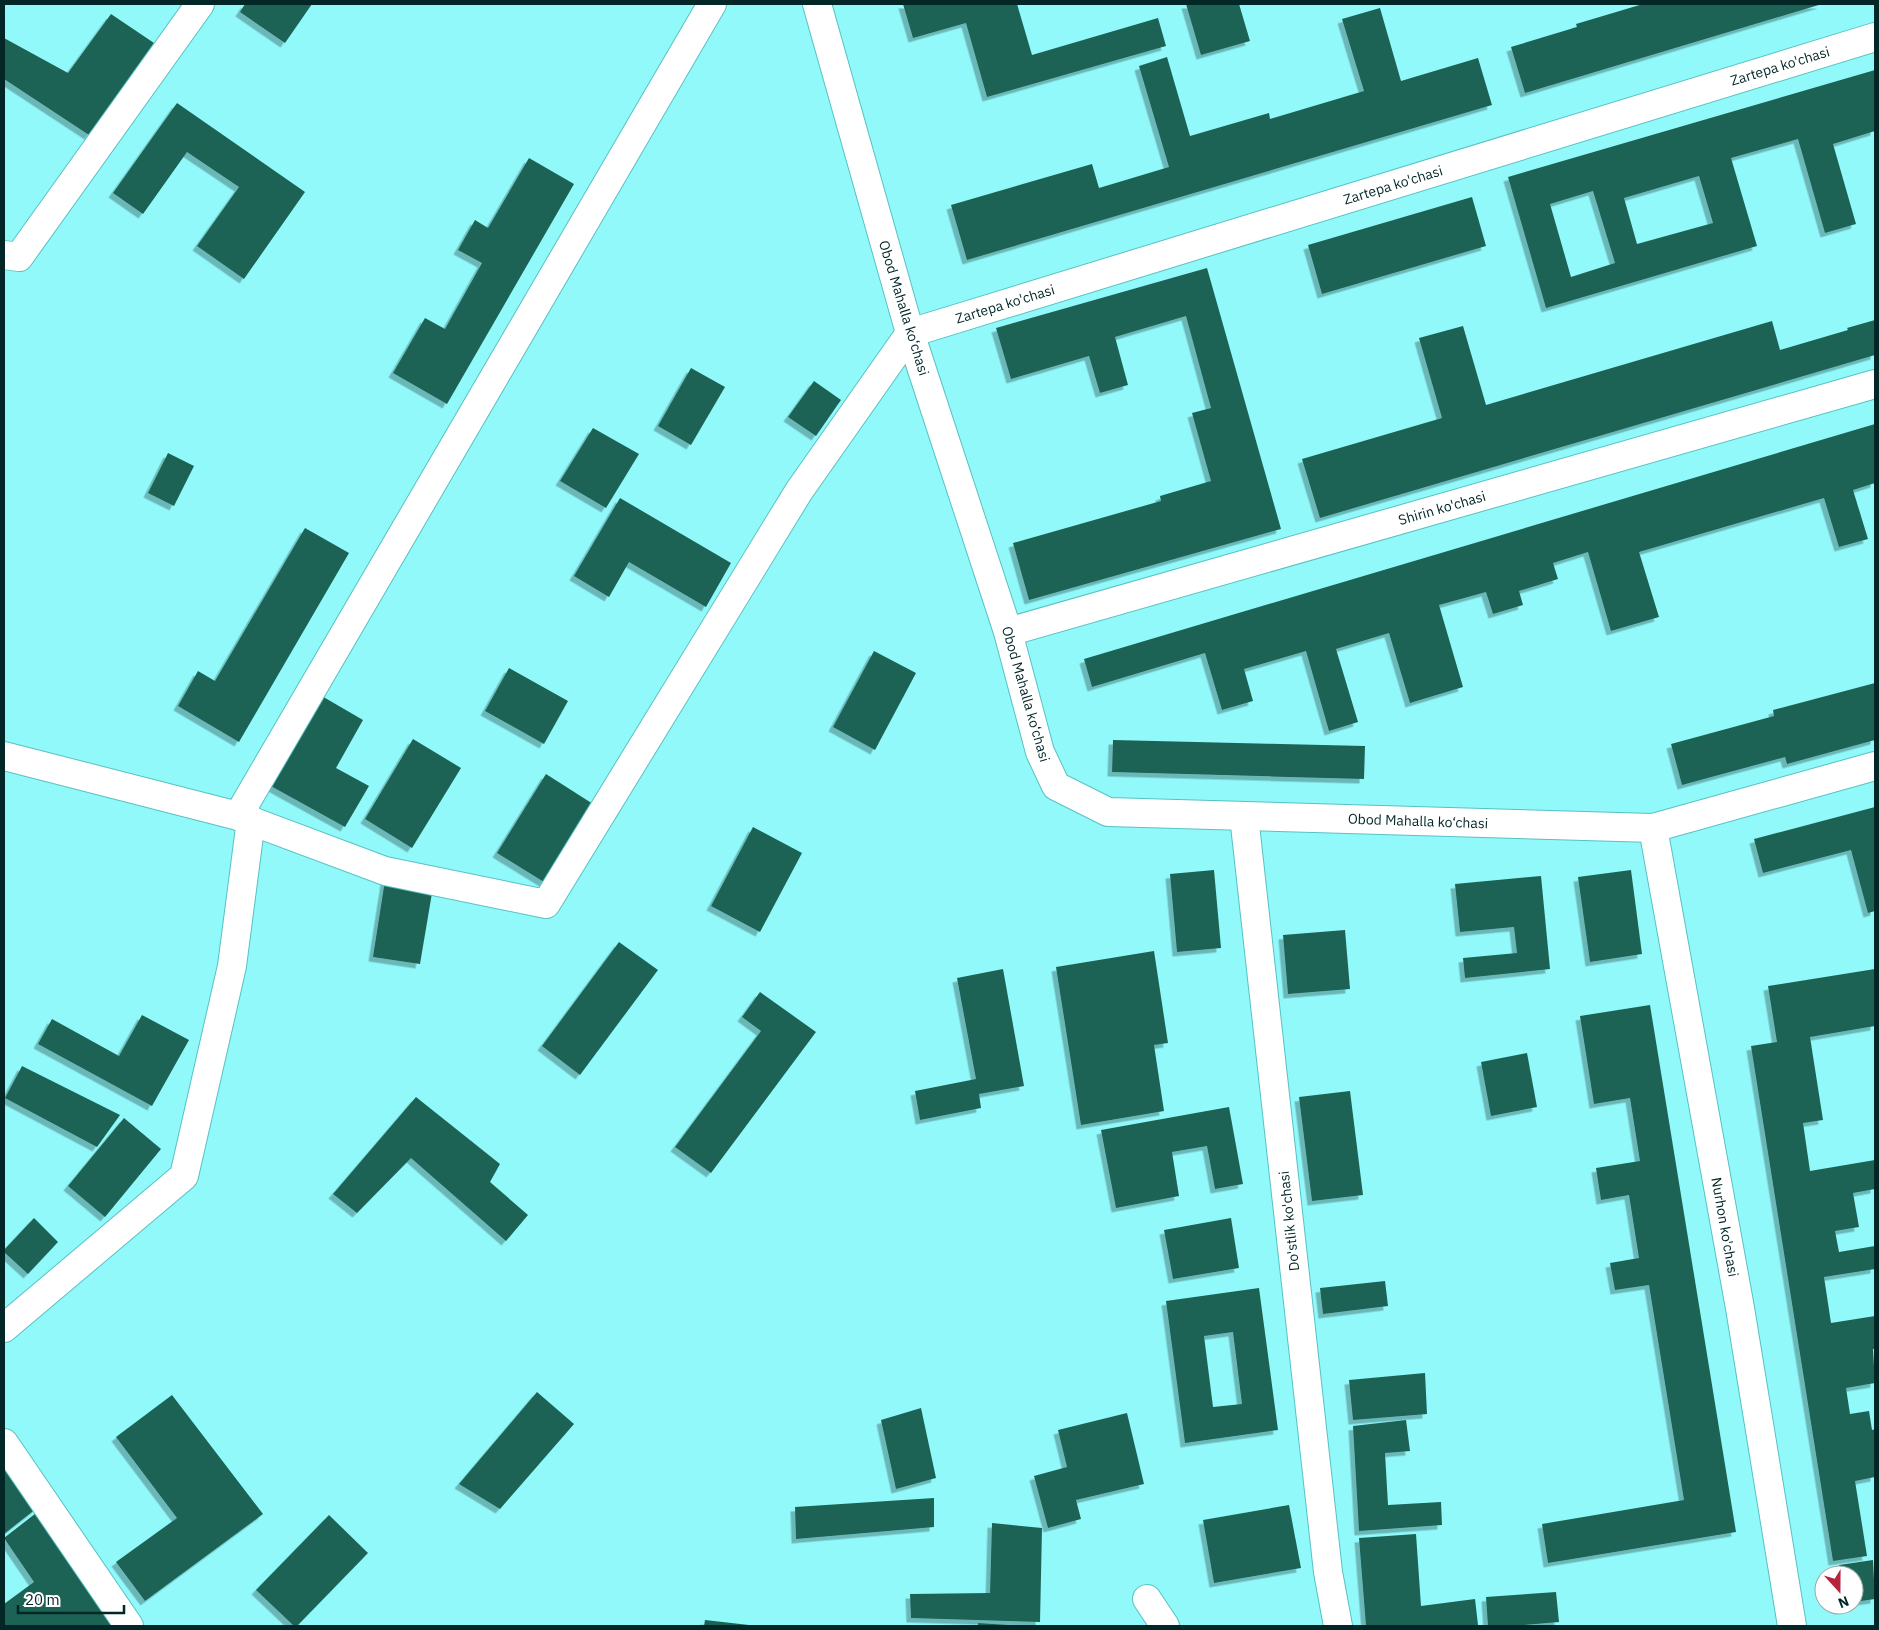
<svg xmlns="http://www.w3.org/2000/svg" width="1879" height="1630" viewBox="0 0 1879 1630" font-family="'IBM Plex Sans',sans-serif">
<defs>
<filter id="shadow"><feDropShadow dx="-4.5" dy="4.5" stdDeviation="0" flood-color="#0004"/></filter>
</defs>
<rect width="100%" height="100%" fill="#92f9fb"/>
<!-- building -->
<g fill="#1c6355" fill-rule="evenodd" filter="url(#shadow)">
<polygon points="245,4 312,4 285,43 240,12"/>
<polygon points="903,4 1017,4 1032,55 1158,18 1166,46 987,97 966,23 913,38"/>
<polygon points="1186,4 1239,4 1250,41 1201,55"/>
<polygon points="1643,4 1822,4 1525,93 1511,47 1577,27 1576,24"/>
<polygon points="1380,8 1401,81 1478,58 1492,105 967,260 951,205 1092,164 1099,188 1169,167 1139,66 1167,57 1190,136 1269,113 1270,119 1364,91 1342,19"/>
<polygon points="111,14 154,43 89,135 4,79 4,38 68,73"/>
<path d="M1875,70v61l-42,13 23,80 -31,9 -27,-94 -67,19 26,88 -211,62 -38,-131zM1699,176l14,47 -76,21 -13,-46zM1593,191l22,72 -44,14 -21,-73z"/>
<polygon points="177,103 305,192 244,279 197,246 239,187 187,152 143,214 113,193"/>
<polygon points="529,158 574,184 447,404 393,373 425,318 445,329 482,263 458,250 475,220 488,228"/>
<polygon points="1472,197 1486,246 1322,294 1308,245"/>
<polygon points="1207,268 1281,529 1029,600 1013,543 1161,501 1160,496 1211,481 1192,413 1211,408 1186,316 1115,337 1128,385 1100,393 1089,356 1011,379 996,328"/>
<polygon points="1875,320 1875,355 1320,518 1302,459 1442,418 1419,338 1463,326 1486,405 1772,321 1780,350 1848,330 1847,328"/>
<polygon points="691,368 725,387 691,445 658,426"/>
<polygon points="814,381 841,400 816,436 788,417"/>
<polygon points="1875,424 1875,483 1853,490 1868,539 1839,547 1824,498 1639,552 1659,617 1611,631 1588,552 1553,563 1558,579 1519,591 1523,605 1493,614 1486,592 1439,605 1463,687 1410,703 1389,633 1336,649 1358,722 1329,731 1306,651 1244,669 1253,701 1222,710 1205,653 1092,687 1084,659"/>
<polygon points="593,428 639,454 606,508 560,481"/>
<polygon points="168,453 194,466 174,506 148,493"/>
<polygon points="620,498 731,563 706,607 629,562 609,597 574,576"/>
<polygon points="305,528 349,553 239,742 178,706 198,671 215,681"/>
<polygon points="874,651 916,673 875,750 833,727"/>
<polygon points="509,668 568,701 544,744 485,711"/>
<polygon points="1875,683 1875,740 1787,764 1785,757 1682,785 1671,744 1774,716 1773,710"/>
<polygon points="320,695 363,720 336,768 369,786 345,827 269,785"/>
<polygon points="413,739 461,768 412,848 365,819"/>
<polygon points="1113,740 1365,746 1364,779 1112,772"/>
<polygon points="546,774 593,804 544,882 497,853"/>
<polygon points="1875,807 1875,911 1868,913 1851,850 1763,873 1754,839"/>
<polygon points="753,827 802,853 760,932 711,906"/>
<polygon points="1214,870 1221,948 1177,952 1170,874"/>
<polygon points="1631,870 1642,954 1590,962 1578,877"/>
<polygon points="1541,876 1550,969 1465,978 1463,958 1517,953 1514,927 1460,932 1455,884"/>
<polygon points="385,880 433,887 420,964 373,957"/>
<polygon points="1345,930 1350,989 1288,994 1283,935"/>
<polygon points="619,942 658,970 580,1075 542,1046"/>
<polygon points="1154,951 1168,1043 1154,1045 1164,1111 1081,1125 1056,967"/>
<polygon points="1003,969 1024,1086 979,1094 981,1108 920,1120 915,1091 976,1079 957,978"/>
<polygon points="1875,969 1875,1026 1810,1037 1823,1120 1803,1123 1810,1171 1875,1160 1875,1189 1853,1193 1859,1227 1835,1231 1839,1252 1875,1246 1875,1269 1824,1277 1831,1323 1875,1316 1875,1349 1873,1349 1875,1383 1846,1388 1850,1414 1869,1411 1872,1430 1875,1429 1875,1477 1855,1481 1867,1556 1833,1561 1751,1046 1777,1042 1768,986"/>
<polygon points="760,992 816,1032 711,1173 675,1147 761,1031 742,1017"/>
<polygon points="1650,1005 1736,1532 1548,1563 1542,1524 1684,1500 1649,1285 1615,1290 1610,1263 1639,1258 1629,1195 1601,1200 1596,1168 1640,1161 1630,1098 1594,1104 1580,1016"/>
<polygon points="142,1015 189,1040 152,1106 38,1044 52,1019 119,1056"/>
<polygon points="1527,1053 1537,1107 1491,1116 1481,1062"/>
<polygon points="22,1066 120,1115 97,1147 5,1098"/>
<polygon points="1350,1091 1363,1195 1312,1201 1299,1097"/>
<polygon points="416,1097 500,1164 490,1182 528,1215 506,1241 411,1158 357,1213 333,1194"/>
<polygon points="1229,1107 1243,1184 1215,1189 1207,1146 1172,1152 1179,1196 1116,1208 1101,1130"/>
<polygon points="124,1118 161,1149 105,1217 68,1186"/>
<polygon points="34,1218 58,1242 28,1274 4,1252 4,1250"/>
<polygon points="1231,1218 1239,1268 1173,1279 1164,1230"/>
<polygon points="1385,1281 1388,1306 1323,1314 1320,1288"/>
<path d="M1259,1288l19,142 -93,13 -19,-142zM1233,1332l9,72 -29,3 -9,-71z"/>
<polygon points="1425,1373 1427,1414 1353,1420 1349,1380"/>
<polygon points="537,1392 574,1424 500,1509 459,1484"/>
<polygon points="172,1395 263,1514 145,1601 116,1562 177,1518 116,1437"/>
<polygon points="921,1408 936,1478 896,1489 881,1420"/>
<polygon points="1127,1413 1144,1484 1076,1500 1081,1519 1048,1528 1034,1476 1067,1467 1058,1430"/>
<polygon points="1406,1420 1410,1451 1385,1453 1388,1505 1441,1502 1442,1525 1359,1531 1353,1426"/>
<polygon points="4,1465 37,1508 4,1534"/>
<polygon points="934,1498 934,1527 796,1539 795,1507"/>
<polygon points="1289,1505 1301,1568 1214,1583 1203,1520"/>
<polygon points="40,1510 117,1626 4,1626 4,1604 34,1582 4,1538"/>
<polygon points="329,1515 368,1553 297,1626 294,1626 256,1590"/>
<polygon points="992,1523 1042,1528 1040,1622 911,1618 910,1594 990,1593"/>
<polygon points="1416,1534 1421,1606 1475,1599 1478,1625 1366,1626 1359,1538"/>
<polygon points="1873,1560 1875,1599 1854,1602 1854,1575 1841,1575 1839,1565"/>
<polygon points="1556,1592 1559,1622 1514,1626 1488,1626 1486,1597"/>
<polygon points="705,1620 749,1625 749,1626 704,1626"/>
<polygon points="978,1623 1009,1625 1009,1626 978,1626"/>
</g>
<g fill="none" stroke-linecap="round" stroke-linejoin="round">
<defs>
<g id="minor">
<polyline points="817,4 910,333 1008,632 1040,752 1056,786 1108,812 1653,828 1875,766"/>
<polyline points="4,255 19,257 200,4"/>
<polyline points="1008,632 1875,384"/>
<polyline points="4,756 238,816 385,871 546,904 799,491 910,333 1875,37"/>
<polyline points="238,816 712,4"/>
<polyline points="1244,816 1328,1572 1338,1626"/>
<polyline points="1653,828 1740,1308 1792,1626"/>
<polyline points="4,1328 184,1176 232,966 251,820"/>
<polyline points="4,1443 129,1626"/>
<polyline points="1147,1599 1165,1626"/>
</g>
</defs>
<!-- minor casing -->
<use href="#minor" stroke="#58c1c3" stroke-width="30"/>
<!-- minor -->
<use href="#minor" stroke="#fff" stroke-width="28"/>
</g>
<g text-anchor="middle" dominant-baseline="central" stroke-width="5" stroke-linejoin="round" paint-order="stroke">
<!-- street labels -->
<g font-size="14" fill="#032626" stroke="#fff">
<text transform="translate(1780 66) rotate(-17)">Zartepa ko'chasi</text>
<text transform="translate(1393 185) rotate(-17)">Zartepa ko'chasi</text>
<text transform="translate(1005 304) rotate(-17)">Zartepa ko'chasi</text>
<text transform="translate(904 308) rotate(73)">Obod Mahalla ko‘chasi</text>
<text transform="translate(1442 508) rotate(-16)">Shirin ko'chasi</text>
<text transform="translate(1026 694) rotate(74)">Obod Mahalla ko‘chasi</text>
<text transform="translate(1418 821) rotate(2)">Obod Mahalla ko‘chasi</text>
<text transform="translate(1289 1221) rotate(-96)">Do'stlik ko'chasi</text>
<text transform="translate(1725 1227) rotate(80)">Nurhon ko'chasi</text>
</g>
</g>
<!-- border -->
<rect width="1879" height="1630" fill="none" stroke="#032626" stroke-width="10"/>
<!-- north arrow -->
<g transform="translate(1839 1590) rotate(159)"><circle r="24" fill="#ffffff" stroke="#9aa8a8"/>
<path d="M0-4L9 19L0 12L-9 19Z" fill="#b62440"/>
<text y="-8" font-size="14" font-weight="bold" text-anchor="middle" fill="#032626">N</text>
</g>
<!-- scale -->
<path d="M18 1605v8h106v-8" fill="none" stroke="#032626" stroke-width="2.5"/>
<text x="25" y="1605" font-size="15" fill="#032626" stroke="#ffffff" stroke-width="4" paint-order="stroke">20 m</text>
</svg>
